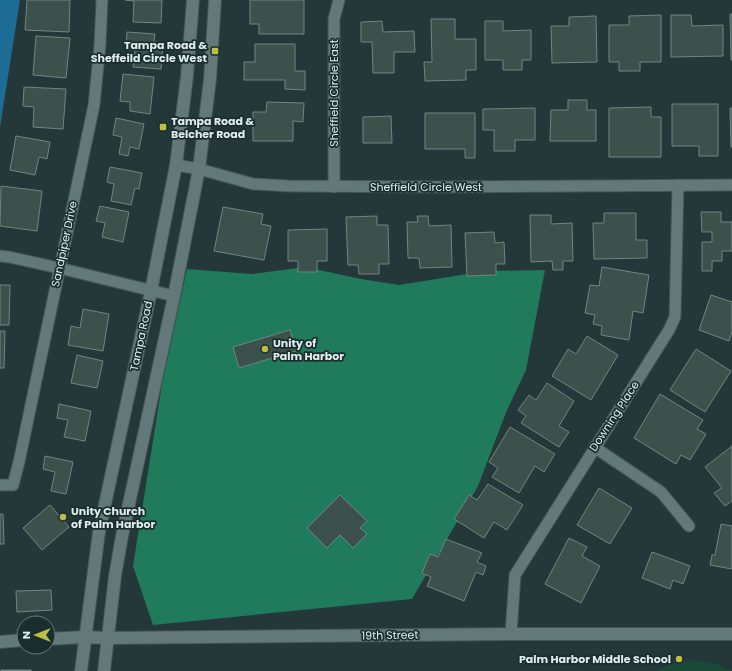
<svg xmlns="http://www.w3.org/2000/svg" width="732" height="671" viewBox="0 0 732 671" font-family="Poppins,sans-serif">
<rect width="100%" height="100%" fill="#243839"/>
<!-- green -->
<polygon fill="#1a4937" points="694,660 717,664 732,671 656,671 671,664"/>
<!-- forest -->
<polygon fill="#1f7b5b" points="305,267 361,279 399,285 486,271 545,270 526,370 507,410 478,486 412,599 153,625 133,566 162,384 187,269 252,274"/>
<!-- water -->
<polygon fill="#1d6c96" points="0,0 20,0 0,127"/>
<!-- building -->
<g fill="#3c504c" stroke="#718682">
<polygon points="27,0 70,0 69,32 25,30"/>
<polygon points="125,0 162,0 161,23 133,22 134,1"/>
<polygon points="250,0 304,0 304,34 259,34 259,24 250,24"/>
<polygon points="730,14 732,14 732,60 731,60"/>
<polygon points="661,15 661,62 640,62 640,71 619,71 619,62 609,62 609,25 629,25 629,16"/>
<polygon points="671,15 691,15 692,26 723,25 723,56 671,57"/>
<polygon points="596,16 597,62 552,63 551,26 569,26 569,17"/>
<polygon points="431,19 455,19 455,39 476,39 476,70 466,70 466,80 425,81 424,62 432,62"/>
<polygon points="382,21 383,32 414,31 415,52 394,52 394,73 373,73 372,42 361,42 361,22"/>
<polygon points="485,21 503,21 503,31 531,30 531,60 522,60 522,70 503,70 503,60 485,60"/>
<polygon points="127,32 155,34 154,42 163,43 161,69 133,67 135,50 126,49"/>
<polygon points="36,36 70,38 66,78 33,75"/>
<polygon points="255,44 295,44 295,71 305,71 305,90 285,89 285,80 244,80 244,62 255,62"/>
<polygon points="123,74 154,77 150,114 130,111 130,102 120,101"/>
<polygon points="24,87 66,89 63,129 33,127 34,107 23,106"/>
<polygon points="568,100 587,100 587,110 596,110 596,141 550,141 551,110 568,110"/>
<polygon points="267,102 304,103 303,122 293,121 293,141 253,141 253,112 266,112"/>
<polygon points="672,104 718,104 718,156 699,156 699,146 672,146"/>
<polygon points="651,107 651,117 661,117 661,157 609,157 609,108"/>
<polygon points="535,108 535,140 515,140 515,151 494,151 494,130 483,130 483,109"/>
<polygon points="730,108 732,108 732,147 731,147"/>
<polygon points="425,113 475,113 475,158 465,158 465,149 425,149"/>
<polygon points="391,116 392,143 363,143 363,117"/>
<polygon points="116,118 144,124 139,149 130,147 128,156 119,154 122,137 113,135"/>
<polygon points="16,136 50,142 47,159 39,157 35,175 10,170"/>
<polygon points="110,167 142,173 139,189 135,188 131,205 111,201 114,184 107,182"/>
<polygon points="1,186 42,191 37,231 0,226"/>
<polygon points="100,206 129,212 123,242 102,237 105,223 96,221"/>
<polygon points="223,207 263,214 261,224 271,226 264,260 214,251"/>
<polygon points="701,212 721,212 721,222 732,222 732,251 722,251 722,261 712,261 712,271 702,271 702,242 712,242 712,232 702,232"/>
<polygon points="604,213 636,213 636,240 647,240 647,258 594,259 593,223 604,223"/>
<polygon points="530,215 551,215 551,224 572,223 573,261 563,261 563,270 553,270 552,261 531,262"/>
<polygon points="377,216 377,225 388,225 389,264 379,264 379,274 359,274 358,265 348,265 346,217"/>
<polygon points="417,216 428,216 429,226 451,225 452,267 420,268 419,258 408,258 407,222 418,222"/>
<polygon points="327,229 327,261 317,261 317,272 298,272 298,261 288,261 288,230"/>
<polygon points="494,232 495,243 504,242 505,264 496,264 496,275 467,276 465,233"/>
<polygon points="602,267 649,275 643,313 633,311 629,340 601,335 602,326 593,324 595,315 585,313 590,285 599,286"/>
<polygon points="0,285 10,285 9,325 0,325"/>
<polygon points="711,295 732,302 732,332 729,341 699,330"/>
<polygon points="83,309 109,314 103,351 68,345 71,326 80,328"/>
<polygon points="290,330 296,351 239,368 233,347"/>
<polygon points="0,331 5,331 4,368 0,368"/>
<polygon points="587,336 618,355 591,400 552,376 568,349 576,354"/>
<polygon points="696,349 731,371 705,412 670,390"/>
<polygon points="77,355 103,361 97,388 71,383"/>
<polygon points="547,383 574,401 559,426 569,432 559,447 521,423 526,416 518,410 529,395 536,400"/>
<polygon points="660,394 703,420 697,429 706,434 690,460 681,455 676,464 634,438"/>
<polygon points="59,404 91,411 85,441 64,437 68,420 57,418"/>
<polygon points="510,427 555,454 544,472 535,466 519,493 492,477 498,468 489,462"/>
<polygon points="732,446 732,501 725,506 714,493 722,488 705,467"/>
<polygon points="45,456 73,462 66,494 51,491 55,472 43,469"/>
<polygon points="488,484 523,505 507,530 494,522 484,538 454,519 469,495 477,500"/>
<polygon points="599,488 632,508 610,544 577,525"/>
<polygon points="340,495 367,521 360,528 367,534 353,548 340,535 327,548 307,528"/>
<polygon points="50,505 69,527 42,550 23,528"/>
<polygon points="0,514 3,514 4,544 0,544"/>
<polygon points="721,524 732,526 732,569 710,565 712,555 715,555"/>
<polygon points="569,538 587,547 582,556 600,566 581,603 545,584"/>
<polygon points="446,539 482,553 477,562 486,566 483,575 476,572 464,601 427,586 431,577 422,573 430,554 438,557"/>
<polygon points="652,552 690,566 683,584 673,580 670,589 642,578"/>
<polygon points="51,590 52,610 17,612 16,591"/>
<rect x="1" y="670" width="30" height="1"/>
</g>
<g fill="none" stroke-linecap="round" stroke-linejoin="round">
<defs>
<g id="minor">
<polyline points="176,165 199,169 253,184 289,186 440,187 732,185"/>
<polyline points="334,187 334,19 339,0"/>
<polyline points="0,256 9,257 59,268 174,296"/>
<polyline points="594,447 661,492 689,526"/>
<polyline points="0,485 13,485 19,462 94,105 100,45 102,0"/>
<polyline points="511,634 515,575 669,330 675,317 678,185"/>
</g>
<g id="tertiary">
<polyline points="48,639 85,637 108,638 511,634 732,634"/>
<polyline points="0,642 24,640"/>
</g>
<g id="secondary">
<polyline points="81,671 99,532 151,291 176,165 187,76 193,0"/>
<polyline points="104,671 115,576 122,536 174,296 199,169 210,79 215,0"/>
</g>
</defs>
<!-- minor casing -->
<use href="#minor" stroke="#435555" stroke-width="13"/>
<!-- tertiary casing -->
<use href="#tertiary" stroke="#435555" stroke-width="14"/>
<!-- secondary casing -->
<use href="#secondary" stroke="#435555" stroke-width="14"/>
<!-- minor -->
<use href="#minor" stroke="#627879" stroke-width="11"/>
<!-- tertiary -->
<use href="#tertiary" stroke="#627879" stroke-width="12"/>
<!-- secondary -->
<use href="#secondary" stroke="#627879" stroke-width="12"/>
</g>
<!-- markers -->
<g fill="#bdbf43" stroke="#1a2e2f" stroke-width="1.5">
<rect x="211" y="47" width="8" height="8" rx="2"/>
<rect x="159" y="123" width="8" height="8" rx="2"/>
<circle cx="265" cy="349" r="4"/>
<circle cx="63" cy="517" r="4"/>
<circle cx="679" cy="659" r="4"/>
</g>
<g text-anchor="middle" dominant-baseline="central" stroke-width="3.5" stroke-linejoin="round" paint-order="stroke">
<!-- poi labels -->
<g font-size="11" font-weight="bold" fill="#e1eded" stroke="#1a2e2f" text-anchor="start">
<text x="207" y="45" text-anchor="end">Tampa Road &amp;<tspan x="207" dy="13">Sheffeild Circle West</tspan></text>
<text x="171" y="121">Tampa Road &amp;<tspan x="171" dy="13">Belcher Road</tspan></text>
<text x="273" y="343">Unity of<tspan x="273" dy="13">Palm Harbor</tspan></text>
<text x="71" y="511">Unity Church<tspan x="71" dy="13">of Palm Harbor</tspan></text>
<text x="671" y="659" text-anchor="end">Palm Harbor Middle School</text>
</g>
<!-- street labels -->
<g font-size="11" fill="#e1eded" stroke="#1a2e2f">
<text transform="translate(334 93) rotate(-90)">Sheffield Circle East</text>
<text x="426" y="187">Sheffield Circle West</text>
<text transform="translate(64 244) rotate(-78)">Sandpiper Drive</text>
<text transform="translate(141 336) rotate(-78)">Tampa Road</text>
<text transform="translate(614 416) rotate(-57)">Downing Place</text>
<text transform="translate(390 635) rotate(-1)">19th Street</text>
</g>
</g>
<!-- north arrow -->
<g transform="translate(36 635) rotate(270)"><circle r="19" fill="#1a2e2f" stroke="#6a7a7b"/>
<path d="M0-3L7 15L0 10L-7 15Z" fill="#bdbf43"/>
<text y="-6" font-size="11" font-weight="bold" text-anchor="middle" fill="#e1eded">N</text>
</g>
</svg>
